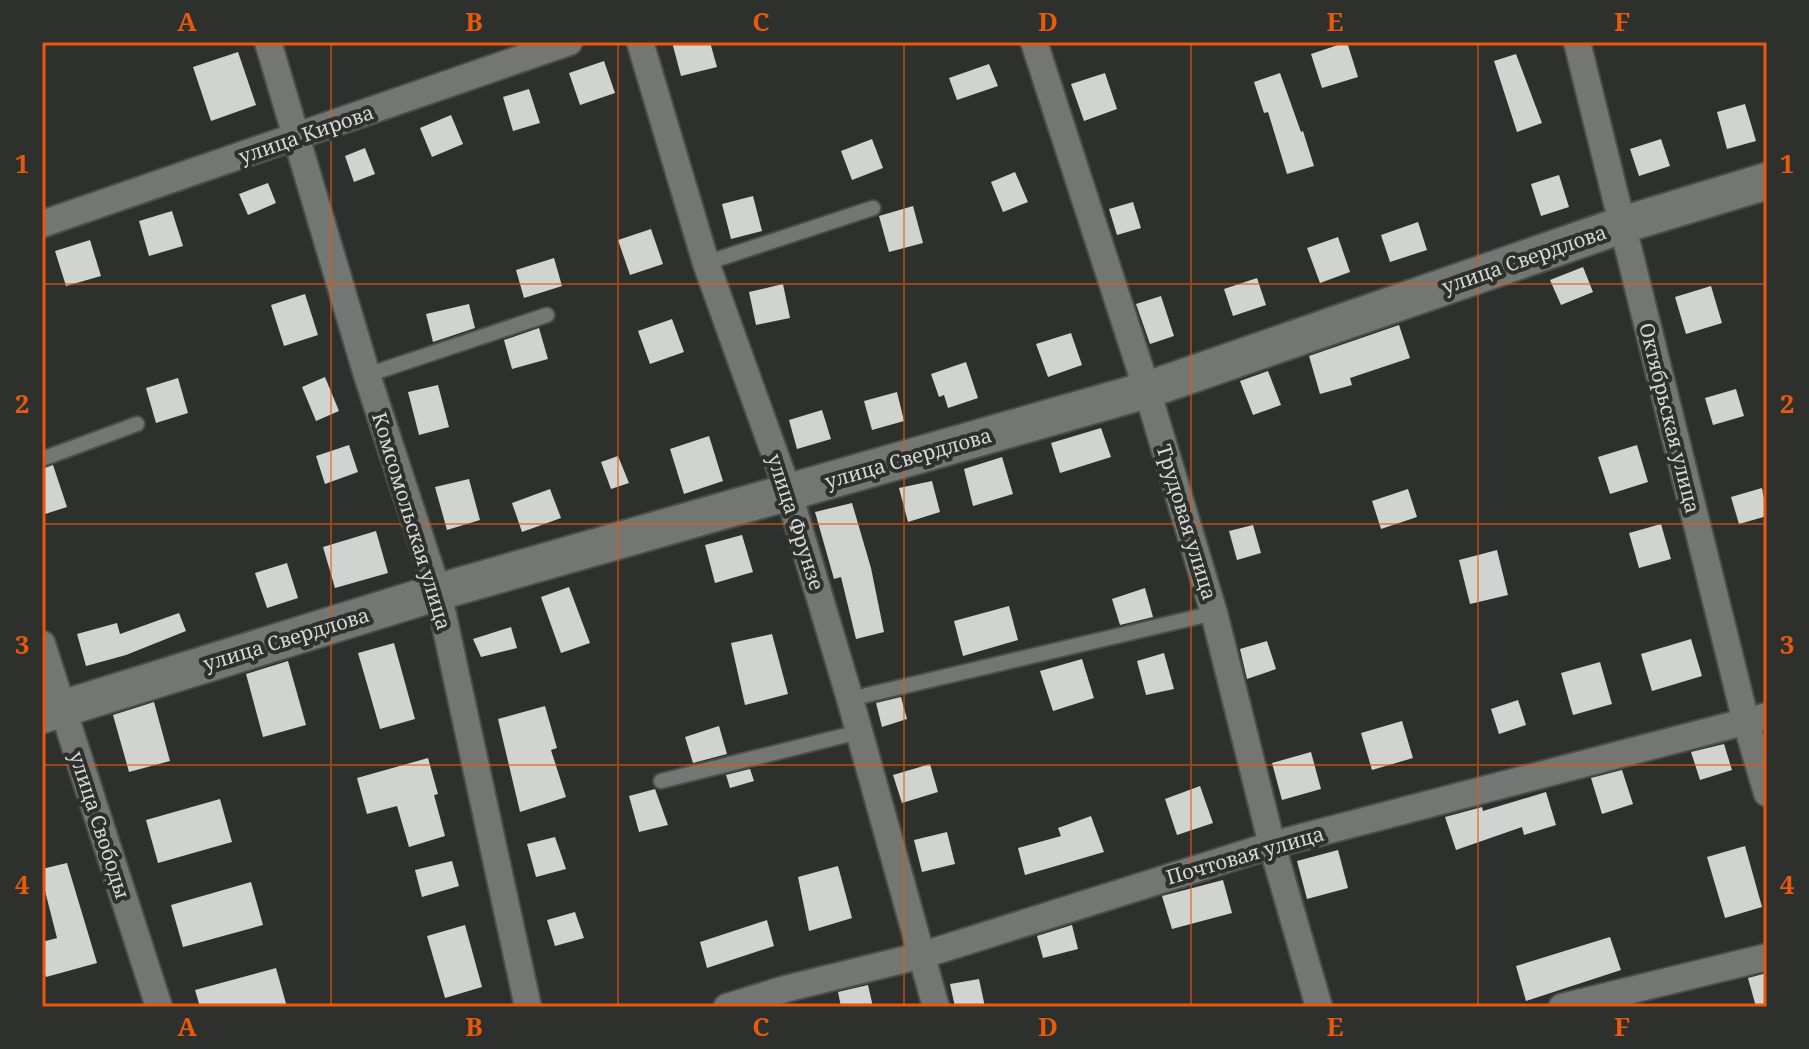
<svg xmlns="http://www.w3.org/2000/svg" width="1809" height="1049" viewBox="0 0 1809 1049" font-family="'Noto Serif',serif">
<rect width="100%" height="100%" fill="#2e302d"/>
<!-- building -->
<g fill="#d0d3cf">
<polygon points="672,42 710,42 717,67 681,76"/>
<polygon points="1347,42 1358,77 1322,88 1311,54"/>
<polygon points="238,52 256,105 211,121 193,67"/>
<polygon points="1516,54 1542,123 1517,132 1494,61"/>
<polygon points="604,61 615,93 580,105 569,73"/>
<polygon points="989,64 998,86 957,100 949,78"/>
<polygon points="1105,73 1117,109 1084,121 1071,84"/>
<polygon points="1280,73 1301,132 1303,131 1314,166 1287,174 1268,112 1264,113 1254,82"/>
<polygon points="529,89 540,123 513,131 503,97"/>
<polygon points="1745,104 1756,141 1727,149 1717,112"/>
<polygon points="451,115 463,144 432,157 420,128"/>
<polygon points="872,139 883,168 852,180 841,151"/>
<polygon points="1661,139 1670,166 1639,176 1630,149"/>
<polygon points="365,148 375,174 354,182 345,156"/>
<polygon points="1015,172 1028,202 1003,212 991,182"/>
<polygon points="1559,175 1569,207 1541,216 1531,184"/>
<polygon points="268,183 276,203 248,215 239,194"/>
<polygon points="753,196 762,231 731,239 722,204"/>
<polygon points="1133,202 1141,228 1117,235 1109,209"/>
<polygon points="913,206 923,243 889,252 879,216"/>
<polygon points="172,211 183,246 149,256 139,221"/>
<polygon points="1418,222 1427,250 1390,262 1381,235"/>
<polygon points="651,229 663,264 630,275 618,240"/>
<polygon points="1338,237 1350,272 1320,283 1307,248"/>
<polygon points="90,240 101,276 66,286 55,251"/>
<polygon points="554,258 562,286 524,298 516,270"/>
<polygon points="1583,267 1593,292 1561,305 1550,280"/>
<polygon points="1257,278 1266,305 1233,316 1224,289"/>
<polygon points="783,284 790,318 756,325 749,292"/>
<polygon points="1711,286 1722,323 1686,334 1675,297"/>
<polygon points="305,294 318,335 284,346 271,305"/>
<polygon points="1161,296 1174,336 1150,344 1136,304"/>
<polygon points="469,304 475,328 433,342 426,314"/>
<polygon points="672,319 684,352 650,364 638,331"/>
<polygon points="1399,325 1410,358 1350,378 1352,385 1320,394 1309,356"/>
<polygon points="539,328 548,359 512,369 504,340"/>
<polygon points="1071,333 1082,365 1048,377 1036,344"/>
<polygon points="966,362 978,398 948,408 944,395 939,397 931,374"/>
<polygon points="1268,371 1281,405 1253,415 1240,381"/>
<polygon points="325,377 339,411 316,421 302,387"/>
<polygon points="178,378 188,413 156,423 146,388"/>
<polygon points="438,385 449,427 419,435 408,392"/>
<polygon points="1736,389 1744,416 1713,425 1705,398"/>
<polygon points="897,392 904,421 872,430 864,401"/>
<polygon points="822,410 831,439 797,449 789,420"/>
<polygon points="1101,428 1111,457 1060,473 1051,443"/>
<polygon points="709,436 723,481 684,494 670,449"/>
<polygon points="349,445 358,472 325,484 316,456"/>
<polygon points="1637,445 1648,482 1610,494 1598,457"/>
<polygon points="618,456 629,483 611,489 601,462"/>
<polygon points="1002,457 1013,494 973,506 964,469"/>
<polygon points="53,465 67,507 42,515 42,469"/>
<polygon points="469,479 480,520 447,530 435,487"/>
<polygon points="932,481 940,512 908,522 899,488"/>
<polygon points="1762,488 1767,516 1739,524 1731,497"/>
<polygon points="550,489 561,518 522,532 512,503"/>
<polygon points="1408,489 1417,517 1381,529 1372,501"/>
<polygon points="852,503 871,568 884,632 856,639 841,577 834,579 815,512"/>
<polygon points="1661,524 1671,559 1639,568 1629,533"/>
<polygon points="1253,525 1261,553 1237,560 1229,531"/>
<polygon points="376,531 388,573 335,588 323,547"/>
<polygon points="742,535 753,572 715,583 705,545"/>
<polygon points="1497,550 1508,595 1470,604 1459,560"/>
<polygon points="287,563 298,598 267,608 255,573"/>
<polygon points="569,587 590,643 561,653 541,597"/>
<polygon points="1145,588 1153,617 1120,625 1112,599"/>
<polygon points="1009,606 1018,640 963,656 954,621"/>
<polygon points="179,613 186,631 126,655 86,666 77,634 117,623 120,634"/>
<polygon points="511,627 517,648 481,657 473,639"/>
<polygon points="772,634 788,694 745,705 731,643"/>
<polygon points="1691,639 1702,676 1652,691 1641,654"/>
<polygon points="1267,641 1276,669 1247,679 1240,649"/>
<polygon points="394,643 415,719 380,729 358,653"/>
<polygon points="1164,653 1174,689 1146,695 1137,661"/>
<polygon points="1082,659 1094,698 1053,711 1040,671"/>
<polygon points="288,661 306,725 263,737 246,674"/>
<polygon points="1600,662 1612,704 1573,715 1561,673"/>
<polygon points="901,697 907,719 882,727 876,703"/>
<polygon points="1518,700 1526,725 1499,734 1491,709"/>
<polygon points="154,702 170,761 129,772 113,715"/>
<polygon points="545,706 557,748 551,750 566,797 520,812 498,719"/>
<polygon points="1402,721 1413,758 1372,770 1361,733"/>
<polygon points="719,726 727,754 693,763 685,737"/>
<polygon points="1724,744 1732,770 1700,780 1691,752"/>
<polygon points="1311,752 1321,789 1282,800 1272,763"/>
<polygon points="428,758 438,794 434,795 445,836 409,847 397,806 367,814 357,778"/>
<polygon points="930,764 938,792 902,803 893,775"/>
<polygon points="750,769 754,781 730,788 726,775"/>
<polygon points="1622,770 1633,804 1602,814 1591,778"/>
<polygon points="1200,786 1213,823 1177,835 1165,799"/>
<polygon points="655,789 668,825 639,832 629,796"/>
<polygon points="1546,792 1556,825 1524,835 1522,827 1456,850 1445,817 1482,807 1483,811"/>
<polygon points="220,799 232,842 158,863 146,820"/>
<polygon points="1091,816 1104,852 1025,875 1018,848 1061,836 1058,828"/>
<polygon points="947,832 955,864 922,872 914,840"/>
<polygon points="555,837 566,869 536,877 527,844"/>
<polygon points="1745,846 1762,907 1725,918 1707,857"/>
<polygon points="1338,850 1348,888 1307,899 1297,861"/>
<polygon points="452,861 459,886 422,897 415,870"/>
<polygon points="67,863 97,963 46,977 42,965 42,942 57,938 42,879 42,869"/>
<polygon points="838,866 852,918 809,931 798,877"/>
<polygon points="1223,880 1232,913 1172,929 1162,896"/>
<polygon points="251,882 263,925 183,947 171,905"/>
<polygon points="575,912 584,938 555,946 547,920"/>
<polygon points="767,920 774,946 707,968 700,942"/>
<polygon points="465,925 482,987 445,998 427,936"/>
<polygon points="1072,925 1078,949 1043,958 1037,936"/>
<polygon points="1610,937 1621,970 1526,1001 1516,966"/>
<polygon points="276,968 287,1007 200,1007 195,990"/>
<polygon points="1767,973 1767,1007 1756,1007 1748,978"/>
<polygon points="979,979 985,1007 955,1007 950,984"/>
<polygon points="868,985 873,1007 841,1007 838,992"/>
</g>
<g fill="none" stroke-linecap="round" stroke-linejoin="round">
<defs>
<g id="lane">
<polyline points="706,263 873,208"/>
<polyline points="367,375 547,315"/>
<polyline points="42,459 137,424"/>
<polyline points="850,699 1214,613"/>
<polyline points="661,781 859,732"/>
</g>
<g id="street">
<polyline points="268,42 367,375 438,592 528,1007"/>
<polyline points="640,42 706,263 788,491 850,699 936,1007"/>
<polyline points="1034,42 1147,390 1214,613 1272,845 1319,1007"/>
<polyline points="1577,42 1746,722 1767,793"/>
<polyline points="42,224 569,42"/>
<polyline points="42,644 159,1007"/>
<polyline points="727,1007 785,989 923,955 1272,845 1767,716"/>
<polyline points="1562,1007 1767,957"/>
</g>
<polyline id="secondary" points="42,715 438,592 1147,390 1622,225 1767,181"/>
</defs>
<!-- lane casing -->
<use href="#lane" stroke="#4c4d4c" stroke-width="18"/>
<!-- street casing -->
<use href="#street" stroke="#4c4d4c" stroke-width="30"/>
<!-- secondary casing -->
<use href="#secondary" stroke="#4c4d4c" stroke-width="40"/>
<!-- lane -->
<use href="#lane" stroke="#737673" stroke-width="14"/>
<!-- street -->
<use href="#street" stroke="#737673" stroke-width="26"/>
<!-- secondary -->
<use href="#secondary" stroke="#737673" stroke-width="36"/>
</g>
<!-- grid -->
<path fill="none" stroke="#e8590c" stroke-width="2" stroke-opacity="0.55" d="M331,42v965M618,42v965M904,42v965M1191,42v965M1478,42v965M42,284h1725M42,524h1725M42,765h1725"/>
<g text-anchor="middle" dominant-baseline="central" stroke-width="8" stroke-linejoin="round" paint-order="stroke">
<!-- street labels -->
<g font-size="20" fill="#d6d7d6" stroke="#2e302d">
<text transform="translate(306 134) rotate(-19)">улица Кирова</text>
<text transform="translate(1524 259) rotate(-19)">улица Свердлова</text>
<text transform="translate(1670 418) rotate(76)">Октябрьская улица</text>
<text transform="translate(908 458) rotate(-16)">улица Свердлова</text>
<text transform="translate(412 521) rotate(73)">Комсомольская улица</text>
<text transform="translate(796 522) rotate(72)">улица Фрунзе</text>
<text transform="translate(1187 522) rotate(73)">Трудовая улица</text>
<text transform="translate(286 639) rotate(-17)">улица Свердлова</text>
<text transform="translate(100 825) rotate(72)">улица Свободы</text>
<text transform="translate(1245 855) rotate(-16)">Почтовая улица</text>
</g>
</g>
<!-- border -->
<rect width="1809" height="1049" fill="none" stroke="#2e302d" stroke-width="88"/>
<rect x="44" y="44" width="1721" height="961" fill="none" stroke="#e8590c" stroke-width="3"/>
<g font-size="26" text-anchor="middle" font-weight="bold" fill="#e8590c">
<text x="187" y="31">A</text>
<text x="474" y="31">B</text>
<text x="761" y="31">C</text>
<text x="1048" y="31">D</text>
<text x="1335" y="31">E</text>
<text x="1622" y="31">F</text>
<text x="22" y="173">1</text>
<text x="1787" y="173">1</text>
<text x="22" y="413">2</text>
<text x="1787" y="413">2</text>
<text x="22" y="654">3</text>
<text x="1787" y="654">3</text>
<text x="22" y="894">4</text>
<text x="1787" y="894">4</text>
<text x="187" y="1036">A</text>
<text x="474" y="1036">B</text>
<text x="761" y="1036">C</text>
<text x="1048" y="1036">D</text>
<text x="1335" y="1036">E</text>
<text x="1622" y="1036">F</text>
</g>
</svg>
